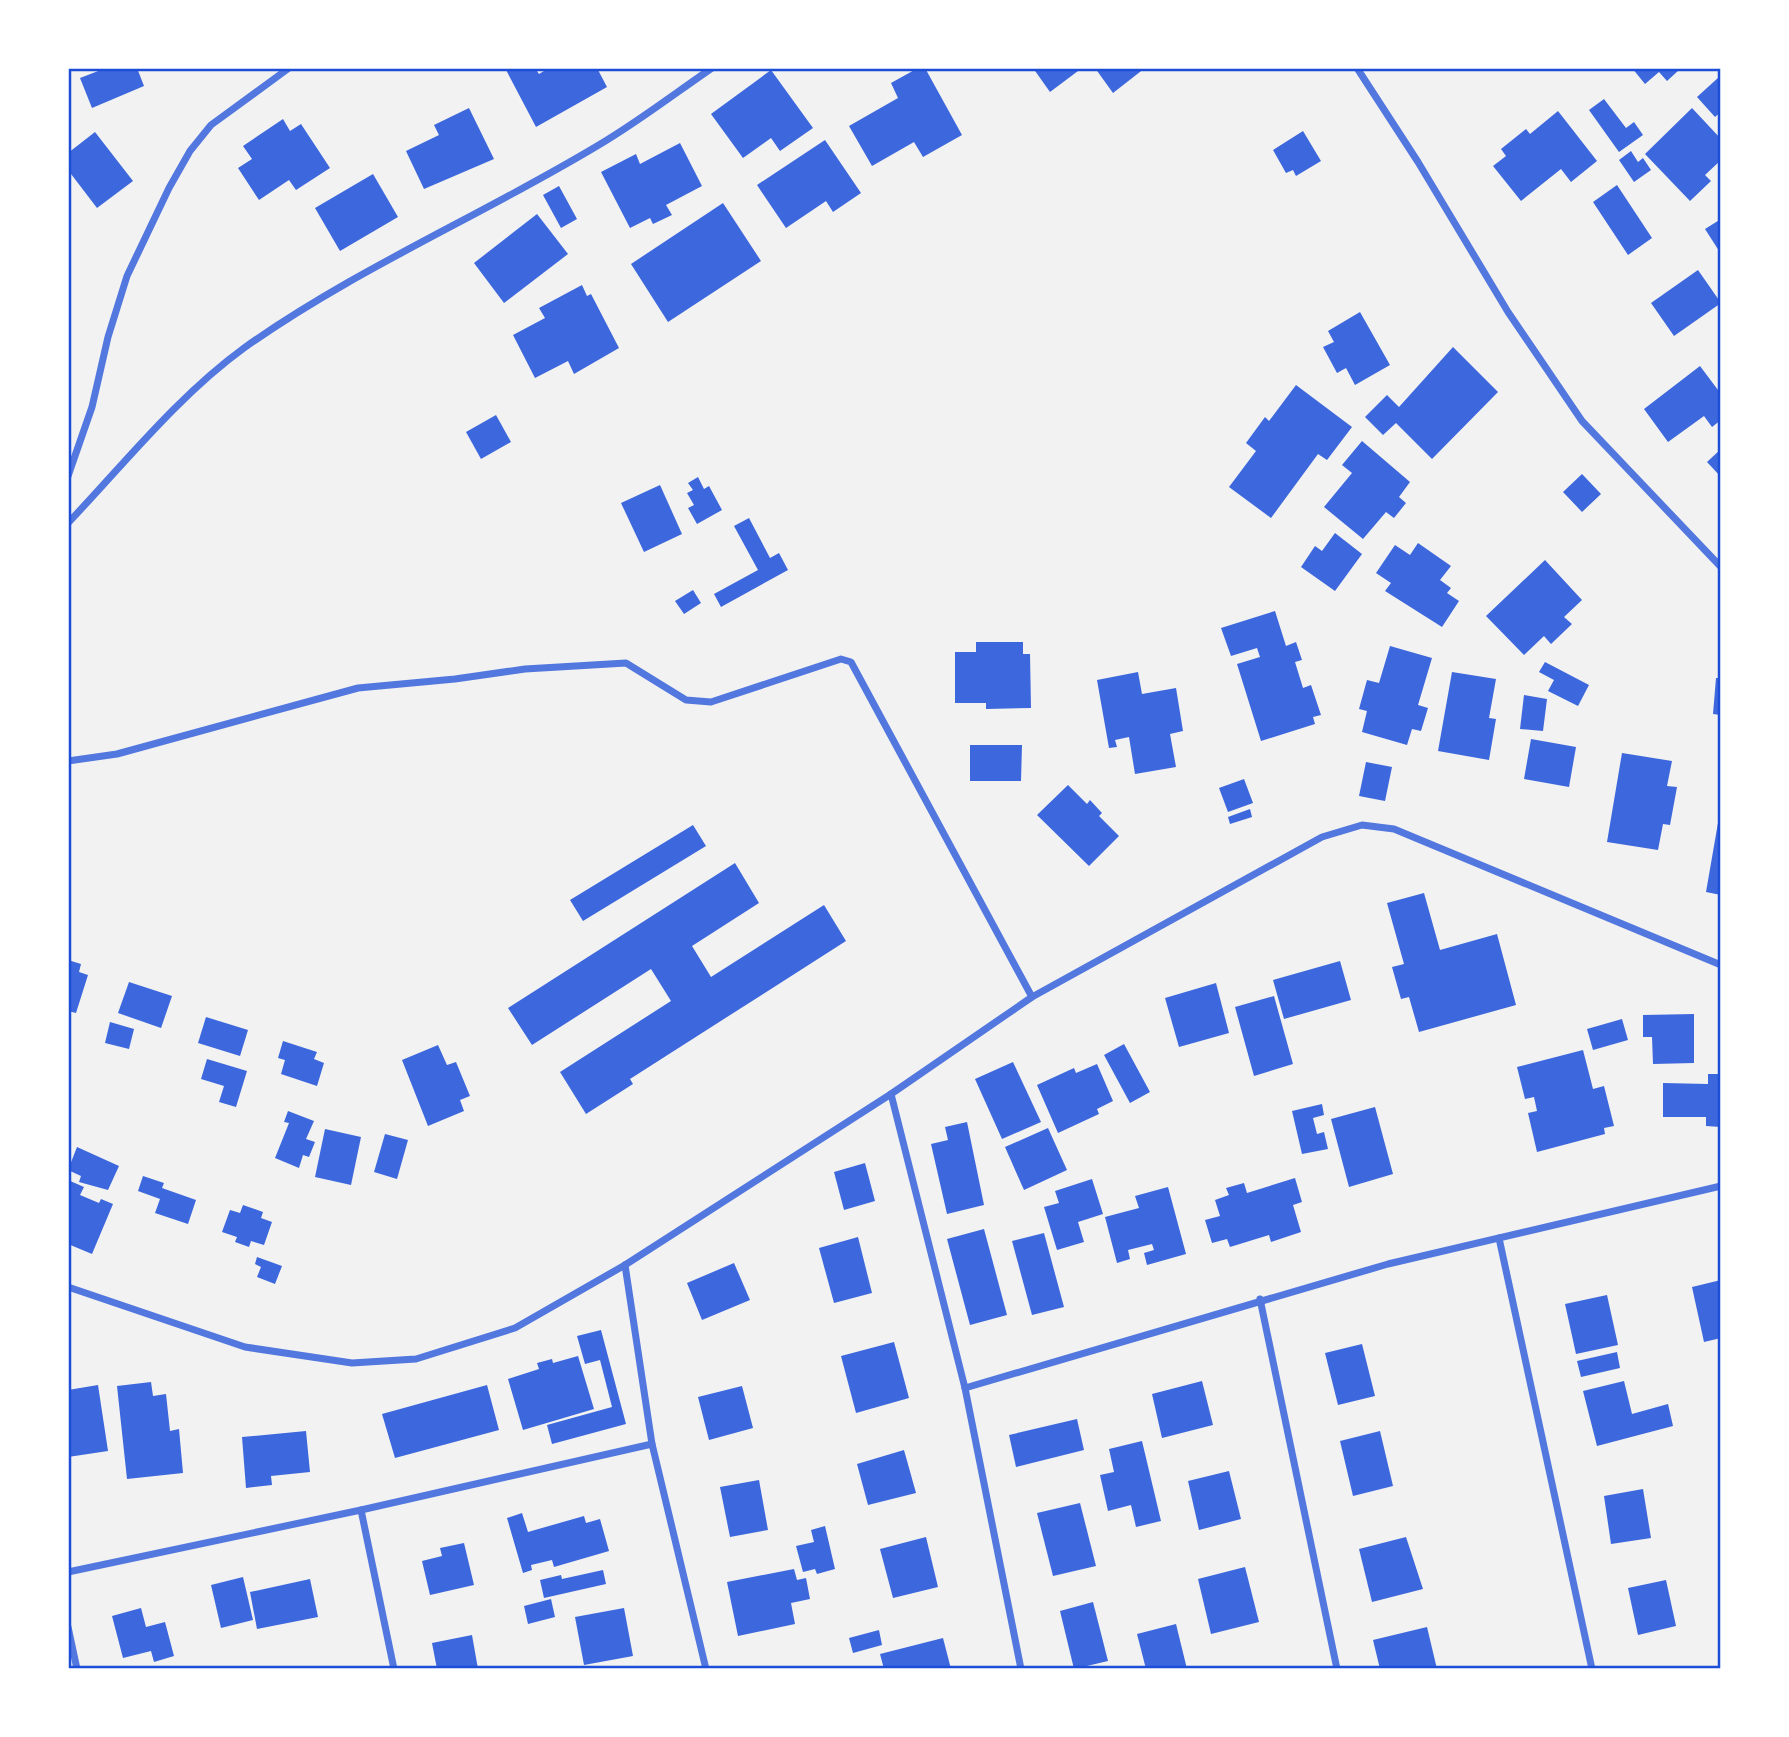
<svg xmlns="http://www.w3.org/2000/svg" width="1789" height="1737" viewBox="0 0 1789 1737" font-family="Lato,sans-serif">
<rect width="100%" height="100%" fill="#f2f2f2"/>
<!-- building -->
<g fill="#3d67dc">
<polygon points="106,68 137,68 144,86 92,108 80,78"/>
<polygon points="505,68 535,68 539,74 549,68 597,68 607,87 536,127"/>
<polygon points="918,68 925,68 962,135 923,157 914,142 872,166 849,126 898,98 891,83"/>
<polygon points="1033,68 1082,68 1050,92"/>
<polygon points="1095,68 1145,68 1113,93"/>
<polygon points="1632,68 1678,68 1679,70 1667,81 1659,72 1645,84"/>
<polygon points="771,70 813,128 780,151 771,138 743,158 711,114"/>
<polygon points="1719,77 1721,112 1715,117 1697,97"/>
<polygon points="1604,99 1626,128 1634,122 1643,135 1619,152 1589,110"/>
<polygon points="469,108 494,159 424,189 406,151 439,135 434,125"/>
<polygon points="1692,108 1721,139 1721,160 1705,175 1711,181 1690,201 1645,154"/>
<polygon points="1558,111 1597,161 1571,182 1561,169 1521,201 1493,166 1506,156 1501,149 1526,129 1530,134"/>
<polygon points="283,119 290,131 301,124 330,168 296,190 289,180 259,200 238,168 252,159 243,146"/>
<polygon points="1303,131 1321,161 1296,176 1293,170 1286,173 1273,150"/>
<polygon points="95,132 133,181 97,208 68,170 68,153"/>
<polygon points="825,140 861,193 833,212 826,201 786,228 757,185"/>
<polygon points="680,143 702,186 666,205 672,215 653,224 650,218 630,228 601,172 636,154 640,164"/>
<polygon points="1631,151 1638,162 1643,158 1651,170 1634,182 1619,160"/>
<polygon points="373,174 398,217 340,251 315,208"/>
<polygon points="1617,185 1652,238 1628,255 1593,202"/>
<polygon points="559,186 577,219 561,228 543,195"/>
<polygon points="723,203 761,261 668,322 631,264"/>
<polygon points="537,214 568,254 504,303 474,263"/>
<polygon points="1721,219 1721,254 1705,229"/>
<polygon points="1698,270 1721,303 1674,336 1651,303"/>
<polygon points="582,285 587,296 591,294 619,348 574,374 568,361 535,378 513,335 545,318 539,308"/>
<polygon points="1360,312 1390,365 1355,385 1346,368 1337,373 1323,347 1334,342 1328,331"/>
<polygon points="1453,347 1498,392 1432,459 1396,423 1383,435 1365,417 1387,395 1399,407"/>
<polygon points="1700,366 1721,394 1721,420 1712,427 1704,416 1668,442 1644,409"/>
<polygon points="1296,385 1352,427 1327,460 1318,454 1271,518 1229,487 1256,451 1246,443 1265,417 1269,421"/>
<polygon points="496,415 511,442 481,459 466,432"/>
<polygon points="1362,441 1410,482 1399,497 1406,503 1394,518 1386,512 1363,539 1324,507 1352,473 1342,465"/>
<polygon points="1721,449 1721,477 1707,462"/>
<polygon points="1582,474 1601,494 1582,512 1563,492"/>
<polygon points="698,477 704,489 709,486 722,510 697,524 688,508 694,505 687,493 693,490 688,483"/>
<polygon points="660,485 682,534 644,552 621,503"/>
<polygon points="749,518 770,558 779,553 788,570 721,607 714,594 758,570 734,526"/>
<polygon points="1335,533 1362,554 1335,591 1301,567 1315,546 1322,551"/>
<polygon points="1418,543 1451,566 1440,580 1451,588 1447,593 1459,601 1442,627 1385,591 1391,583 1376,573 1395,545 1410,555"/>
<polygon points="1545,560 1582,600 1564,617 1572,624 1551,644 1544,636 1524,655 1486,616"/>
<polygon points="693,590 701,603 684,614 675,601"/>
<polygon points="1275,611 1286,646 1296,642 1302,660 1295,662 1303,688 1311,685 1321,715 1313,717 1315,724 1261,741 1237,664 1260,657 1257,648 1231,656 1221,628"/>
<polygon points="976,642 1023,642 1023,654 1030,654 1031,708 986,709 986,703 955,703 955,652 976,652"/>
<polygon points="1390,646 1432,658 1418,705 1428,708 1421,731 1412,729 1407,745 1362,732 1367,711 1359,709 1367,680 1379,683"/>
<polygon points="1545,662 1589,685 1578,706 1548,691 1554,680 1539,672"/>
<polygon points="1138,672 1142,694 1176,688 1183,731 1170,734 1176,767 1135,774 1129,737 1115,740 1117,747 1109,748 1097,680"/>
<polygon points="1452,672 1496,679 1489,718 1496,719 1489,760 1438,751"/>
<polygon points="1716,678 1721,678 1721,715 1713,714"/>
<polygon points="1524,695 1547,699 1543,731 1520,729"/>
<polygon points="1531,739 1576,747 1569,787 1524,779"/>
<polygon points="970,745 1022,745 1021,781 970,781"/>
<polygon points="1622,753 1672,761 1667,786 1677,787 1670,825 1663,824 1658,850 1607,842"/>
<polygon points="1366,762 1392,767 1385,801 1359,796"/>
<polygon points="1244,779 1253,803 1228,812 1219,788"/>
<polygon points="1068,785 1087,804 1090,800 1102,813 1099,816 1119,836 1089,866 1037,815"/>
<polygon points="1250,809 1252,817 1230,824 1228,817"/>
<polygon points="1719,817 1721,817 1721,895 1706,892"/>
<polygon points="693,825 706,846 583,921 570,900"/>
<polygon points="735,863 759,903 692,946 711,977 824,905 846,941 630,1079 633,1084 586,1114 560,1072 671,1001 651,969 532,1045 508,1008"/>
<polygon points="1424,893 1440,950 1497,934 1516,1005 1419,1032 1409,997 1401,999 1392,967 1404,964 1387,903"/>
<polygon points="68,960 81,964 79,972 88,975 76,1013 68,1011"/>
<polygon points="1340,961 1351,1000 1284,1019 1273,980"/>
<polygon points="129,982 172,996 161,1028 118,1013"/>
<polygon points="1216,983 1229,1033 1179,1047 1165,998"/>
<polygon points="1274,996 1293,1064 1254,1076 1235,1007"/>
<polygon points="1694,1014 1694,1063 1653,1064 1652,1037 1643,1037 1643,1015"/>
<polygon points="206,1017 248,1030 240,1056 198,1043"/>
<polygon points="1622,1019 1628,1040 1593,1050 1587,1029"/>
<polygon points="110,1022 134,1029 129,1049 105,1043"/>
<polygon points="283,1041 317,1052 314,1059 324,1063 317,1086 281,1074 285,1060 278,1058"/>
<polygon points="1124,1044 1150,1092 1130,1103 1104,1055"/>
<polygon points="438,1045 447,1065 456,1062 470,1096 460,1100 464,1111 428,1126 402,1060"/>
<polygon points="1583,1050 1593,1089 1604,1086 1614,1126 1604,1128 1605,1134 1537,1152 1528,1113 1537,1111 1534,1097 1525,1099 1517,1067"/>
<polygon points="207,1059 247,1071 236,1107 219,1102 224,1086 201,1079"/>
<polygon points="1013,1062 1041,1122 1002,1139 975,1079"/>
<polygon points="1097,1064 1113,1101 1097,1109 1099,1114 1058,1133 1037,1085 1074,1068 1076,1073"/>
<polygon points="1708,1074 1721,1074 1721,1127 1706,1126 1706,1117 1663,1117 1663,1083 1708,1084"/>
<polygon points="1322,1104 1324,1115 1313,1118 1317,1134 1324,1132 1328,1149 1302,1154 1292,1111"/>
<polygon points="1375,1107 1393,1174 1349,1187 1331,1119"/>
<polygon points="288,1111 314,1121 306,1139 315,1142 309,1157 303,1155 299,1168 275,1158 289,1123 284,1122"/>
<polygon points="967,1122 984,1205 947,1214 931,1144 948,1140 945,1127"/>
<polygon points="1048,1128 1067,1170 1024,1190 1005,1147"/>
<polygon points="325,1129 361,1137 351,1185 315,1177"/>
<polygon points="385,1134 408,1140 397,1179 374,1172"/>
<polygon points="77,1147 119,1166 108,1190 79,1182 81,1176 68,1170"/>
<polygon points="865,1163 875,1201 844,1210 834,1172"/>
<polygon points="143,1176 164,1183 162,1188 196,1200 188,1224 155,1213 160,1199 138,1191"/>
<polygon points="1295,1178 1302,1202 1293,1205 1301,1232 1271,1242 1269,1235 1230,1247 1227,1239 1212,1243 1205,1220 1220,1216 1215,1200 1229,1195 1226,1188 1244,1183 1247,1193"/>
<polygon points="1092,1179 1103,1214 1078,1222 1084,1242 1057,1250 1044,1207 1059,1203 1055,1191"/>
<polygon points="68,1180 84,1187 80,1195 99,1203 101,1199 113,1204 92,1254 68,1244"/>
<polygon points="1168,1187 1186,1254 1147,1265 1144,1253 1154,1250 1152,1244 1128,1250 1130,1259 1117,1263 1105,1217 1139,1208 1135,1196"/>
<polygon points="243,1205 263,1212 261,1218 272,1222 264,1245 251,1241 249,1247 235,1242 237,1237 222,1232 230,1210 240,1213"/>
<polygon points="984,1229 1007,1315 970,1325 947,1239"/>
<polygon points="1044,1233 1064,1307 1032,1315 1012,1241"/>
<polygon points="858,1237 872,1293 834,1303 819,1248"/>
<polygon points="257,1257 282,1266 275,1284 257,1277 261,1267 255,1264"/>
<polygon points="734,1263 750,1300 702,1320 687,1283"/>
<polygon points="1721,1280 1721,1338 1704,1342 1692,1287"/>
<polygon points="1607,1295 1618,1345 1576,1354 1565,1304"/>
<polygon points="601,1330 626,1424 552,1444 547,1425 612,1407 600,1360 585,1364 577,1336"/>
<polygon points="894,1342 909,1398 856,1413 841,1356"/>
<polygon points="1362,1344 1375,1396 1338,1405 1325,1353"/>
<polygon points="1617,1352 1620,1368 1581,1377 1577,1361"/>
<polygon points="578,1356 594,1409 523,1430 508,1379 539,1369 537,1363 552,1359 553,1363"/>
<polygon points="1202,1381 1213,1425 1162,1438 1152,1394"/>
<polygon points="1624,1381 1632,1414 1668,1404 1673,1426 1597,1446 1583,1391"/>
<polygon points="151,1382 153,1396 166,1394 170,1431 179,1429 183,1473 127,1479 117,1386"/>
<polygon points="98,1385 108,1451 68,1457 68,1390"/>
<polygon points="487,1385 499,1430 395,1458 382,1414"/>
<polygon points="742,1386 753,1428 709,1440 698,1397"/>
<polygon points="1077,1419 1084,1450 1016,1467 1009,1435"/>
<polygon points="306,1431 310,1472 271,1476 272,1485 246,1488 242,1437"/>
<polygon points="1380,1431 1393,1486 1353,1496 1340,1441"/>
<polygon points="1142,1441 1161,1521 1136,1527 1131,1505 1108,1511 1100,1475 1114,1472 1109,1449"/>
<polygon points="904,1450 916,1493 868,1505 857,1464"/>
<polygon points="1229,1471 1241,1519 1199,1530 1188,1481"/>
<polygon points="759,1480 768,1530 730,1537 720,1487"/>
<polygon points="1643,1489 1651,1538 1611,1544 1604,1496"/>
<polygon points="1080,1503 1096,1566 1053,1576 1037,1513"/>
<polygon points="522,1513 528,1532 584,1516 586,1523 600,1519 609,1551 554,1567 552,1560 531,1565 532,1570 523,1573 507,1518"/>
<polygon points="825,1526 835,1569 817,1574 815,1569 803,1572 796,1546 814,1542 811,1530"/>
<polygon points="926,1537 938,1587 893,1598 880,1549"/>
<polygon points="1406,1537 1423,1589 1372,1602 1359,1549"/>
<polygon points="464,1543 474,1585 430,1595 422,1561 442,1556 440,1548"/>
<polygon points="1245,1567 1259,1622 1211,1634 1198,1579"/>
<polygon points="794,1569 797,1580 806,1578 810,1599 791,1603 795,1624 738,1636 727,1582"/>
<polygon points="603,1570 606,1584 544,1598 540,1580 561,1575 562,1579"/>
<polygon points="243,1577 253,1620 221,1628 211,1585"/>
<polygon points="310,1579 318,1617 257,1629 250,1592"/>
<polygon points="1666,1580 1676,1626 1638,1635 1628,1588"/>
<polygon points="551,1599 555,1617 528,1624 524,1606"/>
<polygon points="1093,1602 1108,1661 1074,1669 1060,1611"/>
<polygon points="141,1608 146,1627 165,1622 174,1656 154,1662 151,1651 123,1658 112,1616"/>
<polygon points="624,1608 633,1656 584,1665 575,1617"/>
<polygon points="1176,1624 1187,1669 1146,1669 1137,1634"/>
<polygon points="1427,1627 1437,1669 1380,1669 1373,1640"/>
<polygon points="879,1630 882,1645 853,1653 849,1638"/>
<polygon points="472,1635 478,1669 437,1669 432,1643"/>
<polygon points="943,1638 951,1669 884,1669 880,1654"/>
</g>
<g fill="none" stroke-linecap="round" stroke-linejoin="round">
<!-- minor -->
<g stroke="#5277de" stroke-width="7">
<polyline points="1357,68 1418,162 1508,312 1582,421 1721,567"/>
<polyline points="68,476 92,407 108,337 127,276 169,188 190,151 211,125 289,68"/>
<path d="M68,523c56,-59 110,-127 176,-175 114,-81 244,-135 363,-208 36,-22 70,-48 105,-72"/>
<polyline points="68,761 117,754 358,688 455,679 525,669 626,663 686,700 711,702 841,659 851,662 1032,997"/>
<polyline points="891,1094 965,1388 1021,1669"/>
<polyline points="1499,1238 1592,1669"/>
<polyline points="625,1265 652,1444 706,1669"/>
<polyline points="68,1287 245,1347 352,1363 416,1359 515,1328 625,1265 891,1094 1032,997 1322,837 1362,825 1394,829 1721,965"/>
<polyline points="1260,1299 1337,1669"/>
<polyline points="965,1388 1388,1264 1721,1186"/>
<polyline points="361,1510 394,1669"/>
<polyline points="68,1572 361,1510 652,1444"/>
<polyline points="68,1627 77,1669"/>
</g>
</g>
<!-- border -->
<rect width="1789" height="1737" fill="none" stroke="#ffffff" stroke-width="140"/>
<rect x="70" y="70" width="1649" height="1597" fill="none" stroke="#1d4ed8" stroke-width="2.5"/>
</svg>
